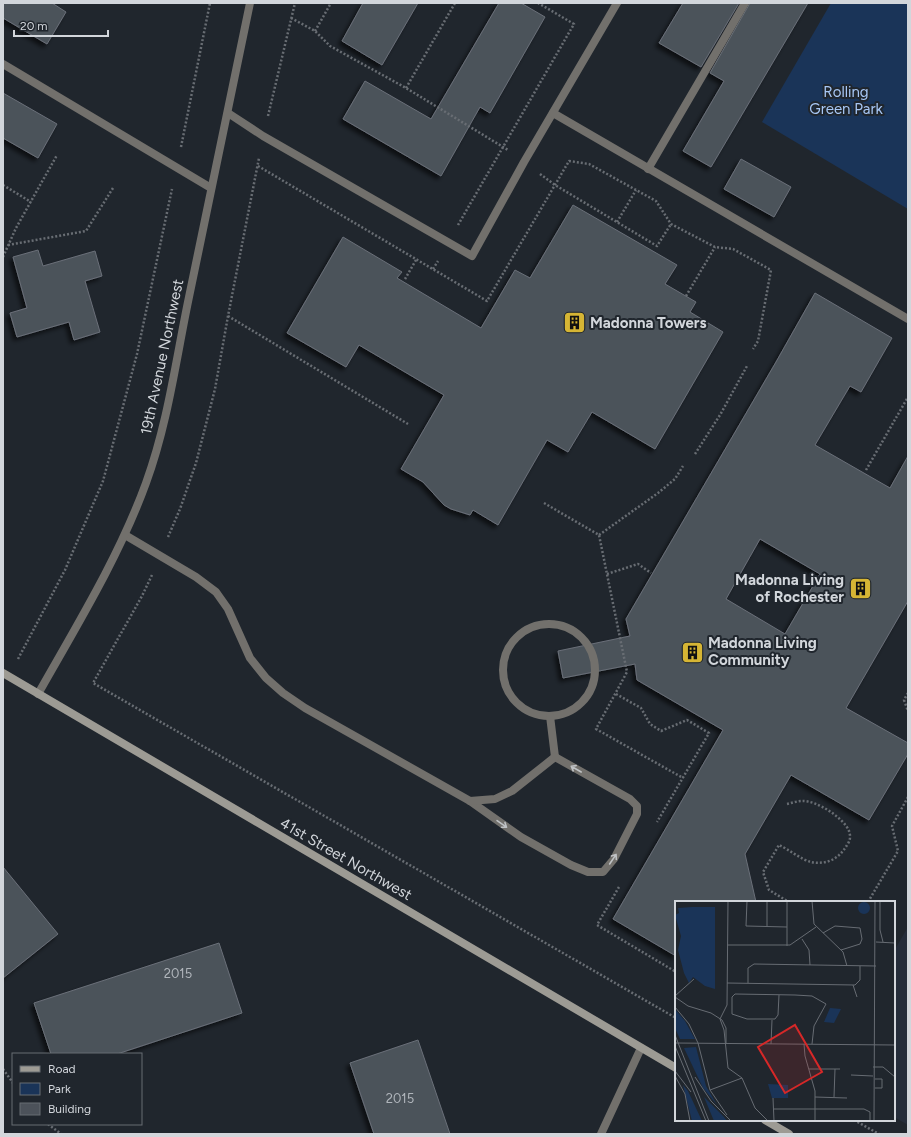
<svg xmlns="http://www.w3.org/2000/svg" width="911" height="1137" viewBox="0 0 911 1137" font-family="Figtree,sans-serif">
<defs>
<filter id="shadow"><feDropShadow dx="-3.5" dy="3.5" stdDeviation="2" flood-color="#0009"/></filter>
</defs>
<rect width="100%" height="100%" fill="#20262d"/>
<!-- built -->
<polygon fill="#252d3a" points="908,927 908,1125 894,1117 894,951"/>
<!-- green -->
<polygon fill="#1a3458" points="831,3 908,3 908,209 762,122"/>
<!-- building -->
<g fill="#4c525a" stroke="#6a7079" fill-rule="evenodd" filter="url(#shadow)">
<polygon points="3,3 52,3 66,12 47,44 3,18"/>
<polygon points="363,3 418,3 382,65 342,41"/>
<polygon points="499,3 521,3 545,17 490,113 480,107 441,176 343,119 365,81 431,119"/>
<polygon points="683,3 739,3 701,67 659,43"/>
<polygon points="750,3 808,3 711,167 683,151 724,81 710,73"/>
<polygon points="3,93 57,124 38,158 3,138"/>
<polygon points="741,159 791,187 774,217 724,189"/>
<polygon points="573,205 677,265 665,284 696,302 690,312 723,332 655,449 592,412 568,452 547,440 498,525 473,510 470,515 451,509 444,505 423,482 401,469 444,395 359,345 346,367 287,333 343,237 402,272 397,278 481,328 515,270 530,278"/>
<polygon points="38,250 43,266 95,251 102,276 85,281 100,332 74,340 69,322 17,337 10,313 27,308 13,257"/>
<path d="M815,293l77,45 -31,54 -11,-6 -35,59 75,43 18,-32v145l-62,107 62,35v11l-39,66 -78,-45 -46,79 11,48h-80v54l-63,-37 110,-189 -86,-50 -2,-16 -72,14 -5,-27 72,-15 -4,-17 150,-257zM760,539l60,35 -35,60 -59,-35z"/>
<polygon points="3,867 58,934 3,978"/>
<polygon points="219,943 242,1013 117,1054 51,1054 34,1003"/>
<polygon points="418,1040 450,1134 374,1134 350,1063"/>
</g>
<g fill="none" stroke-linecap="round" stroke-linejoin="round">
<!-- path -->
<g stroke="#686d73" stroke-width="2.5" stroke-dasharray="2 2" stroke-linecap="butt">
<polyline points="291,18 315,31 330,46 406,88 508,150"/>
<polyline points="315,31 331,3"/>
<polyline points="406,88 455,3"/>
<polyline points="268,116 295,3"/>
<polyline points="181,147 210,3"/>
<polyline points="258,166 487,301 569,161 589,164 656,201 671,224 715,247 733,249 771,270 758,341 753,349"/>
<polyline points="540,174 555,185 657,246 671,224"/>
<polyline points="3,185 31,202"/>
<polyline points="617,222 636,190"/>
<polyline points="458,225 574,24 538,3"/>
<polyline points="8,245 86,231 113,188"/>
<polyline points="3,257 16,228 57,155"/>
<polyline points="433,269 438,261"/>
<polyline points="405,279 416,260"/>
<polyline points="686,296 715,247"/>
<polyline points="228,316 408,424"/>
<polyline points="695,454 720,415 747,366"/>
<polyline points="866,470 908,397"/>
<polyline points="544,503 599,535 627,672 596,729 683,778"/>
<polyline points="599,535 658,493 675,479 683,466"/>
<polyline points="168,537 180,509 196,463 215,389 228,316 259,158"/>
<polyline points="607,574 638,564 651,573"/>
<polyline points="152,575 142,596 93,683 676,1018"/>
<polyline points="18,659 65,570 103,481 137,354 172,189"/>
<polyline points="908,693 904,700 908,711"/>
<polyline points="616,694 641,708 650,724 661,731 687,720 709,733 657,822"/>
<path d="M787,804c5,-1 10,-3 15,-3 14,-1 42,17 47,30 2,6 1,10 -2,14 -8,14 -20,20 -36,17 -9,-2 -23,-13 -32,-17l-16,27 6,18 20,12"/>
<polyline points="619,887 597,925 676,972"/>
<polyline points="868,902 898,851 892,826 908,797"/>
<polyline points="3,1069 13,1083"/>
<polyline points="854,1120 879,1134"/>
<polyline points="48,1124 61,1134"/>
</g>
<!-- lane -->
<g stroke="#72706c" stroke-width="8">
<polyline points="228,113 263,136 472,256 524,162 617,3"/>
<polyline points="553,113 908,319"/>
<polyline points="648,169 745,3"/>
<polyline points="125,535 196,577 216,592 228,609 250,658 266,678 283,693 305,708 470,801 521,837 571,865 588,872 603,872 614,859 637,814 637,806 630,799 555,757"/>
<circle cx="549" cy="670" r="46"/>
<polyline points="550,716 555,757"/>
<polyline points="470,801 495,799 512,791 555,757"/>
</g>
<!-- street -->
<g stroke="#72706c" stroke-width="8">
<polyline points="3,64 211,188"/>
<path d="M38,694c39,-69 81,-137 108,-211 22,-60 30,-124 43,-186 20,-98 41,-196 61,-294"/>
<polyline points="601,1134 641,1048"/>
</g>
<!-- secondary -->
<g stroke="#9d9b94" stroke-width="8">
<polyline points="3,673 676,1068"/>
<polyline points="765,1120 789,1134"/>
</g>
</g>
<!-- one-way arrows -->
<defs><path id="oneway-shaft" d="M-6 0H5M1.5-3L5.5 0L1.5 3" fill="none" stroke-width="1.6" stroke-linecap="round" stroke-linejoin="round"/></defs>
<g stroke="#bfc2c5">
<use href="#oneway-shaft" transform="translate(576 769) rotate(-150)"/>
<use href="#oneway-shaft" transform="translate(502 824) rotate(35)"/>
<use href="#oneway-shaft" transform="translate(613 859) rotate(-56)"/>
</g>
<!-- icons -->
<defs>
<symbol id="building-square" viewBox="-11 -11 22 22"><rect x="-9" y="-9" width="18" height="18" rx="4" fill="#d6b534" stroke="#20262d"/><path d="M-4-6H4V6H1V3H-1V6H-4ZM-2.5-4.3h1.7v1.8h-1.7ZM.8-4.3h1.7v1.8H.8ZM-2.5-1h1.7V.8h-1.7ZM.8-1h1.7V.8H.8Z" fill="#111"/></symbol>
</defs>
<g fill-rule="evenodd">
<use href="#building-square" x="562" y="310" width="25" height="25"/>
<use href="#building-square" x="848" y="576" width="25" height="25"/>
<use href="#building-square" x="680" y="640" width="25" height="25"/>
</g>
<g text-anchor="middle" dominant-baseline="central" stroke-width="4" stroke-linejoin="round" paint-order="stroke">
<!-- number labels -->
<g font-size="13" fill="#b0b5bb">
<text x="178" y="973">2015</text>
<text x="400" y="1098">2015</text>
</g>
<!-- park labels -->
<g font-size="15" fill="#a7c7f5" stroke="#20262d">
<text x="846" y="92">Rolling<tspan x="846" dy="17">Green Park</tspan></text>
</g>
<!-- poi labels -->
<g font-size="15" font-weight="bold" fill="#d2d6db" stroke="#20262d" text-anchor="start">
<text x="590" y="323">Madonna Towers</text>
<text x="844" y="580" text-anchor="end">Madonna Living<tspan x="844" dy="17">of Rochester</tspan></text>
<text x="708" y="643">Madonna Living<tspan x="708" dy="17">Community</tspan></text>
</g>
<!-- street labels -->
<g font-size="15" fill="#d2d6db" stroke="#20262d">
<text transform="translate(162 357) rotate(-78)">19th Avenue Northwest</text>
<text transform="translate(346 859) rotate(30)">41st Street Northwest</text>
</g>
</g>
<!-- overview -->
<g transform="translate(675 901)">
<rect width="220" height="220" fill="#20262d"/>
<path d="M183 7a6 6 0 1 1 12 0a6 6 0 1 1-12 0ZM17,6h23v82l-10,-3 -12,-9 -4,6 -5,-10 -6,-23 3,-14 -6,-21 4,-2 -1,-5zM155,107l11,1 -7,14 -10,-1zM0,108l10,12 10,18h-15l-5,-11zM21,146l10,39 11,19 -14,-17 -19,-40zM93,183l20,1v13h-16zM8,184l5,6 14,30h-10zM29,196l20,20 3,4h-13z" fill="#1a3458"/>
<path fill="none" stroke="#676c73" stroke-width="1" d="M72,0l-1,25 41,1M137,0l2,23 29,28 4,14M205,0v29l3,12M92,25v-25M148,32l12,-7 25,2 2,11 -2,5 -19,6M127,38l7,11 1,15M201,41l19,1M52,44h63l26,-18M112,45v-45M52,82l128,2 5,-5v-14M73,82v-15l6,-4 122,2M178,84l4,12M104,94l-1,20 -3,4h-28l-15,-5v-17l3,-3 60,1 17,1 14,8 -12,22 -2,18M0,95l19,-17M0,96l13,9 23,7 11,7 4,8v16M0,106l14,17 9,19M45,118l4,11 4,38 14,10 13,30 13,13M45,118l7,-14 1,-104M0,134l34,86M0,142l220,2M23,142l12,47 17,25M96,143l1,-24M129,143l1,12 10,35v30M0,145l31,75M198,166h10l12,10M134,168h31M0,170l16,21M176,174l22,1M0,175l10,18 5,27M20,176l16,24 20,20M200,178h7v9h-7M35,189l32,-12M140,196l32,1M159,196l1,-28M98,197l1,23M99,208h90l6,3v9M199,220l1,-220"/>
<path fill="#d62828" fill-opacity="0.15" stroke="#d62828" stroke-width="2" d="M120,124l27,47 -37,21 -27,-46z"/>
<rect width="220" height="220" fill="none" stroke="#d2d6db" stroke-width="2"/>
</g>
<!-- border -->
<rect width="911" height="1137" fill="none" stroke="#d2d6db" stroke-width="8"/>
<!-- legend -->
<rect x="12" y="1053" width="130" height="72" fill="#20262d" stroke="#676c73"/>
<rect x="20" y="1066" width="20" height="6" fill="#9d9b94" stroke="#676c73"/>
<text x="48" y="1073" font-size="12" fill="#d2d6db">Road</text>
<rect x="20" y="1083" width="20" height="12" fill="#1a3458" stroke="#676c73"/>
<text x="48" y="1093" font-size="12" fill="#d2d6db">Park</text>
<rect x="20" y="1103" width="20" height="12" fill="#4c525a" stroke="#676c73"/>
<text x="48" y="1113" font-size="12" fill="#d2d6db">Building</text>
<!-- scale -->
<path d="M14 30v6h94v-6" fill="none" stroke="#d2d6db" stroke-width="2"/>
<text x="20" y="30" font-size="12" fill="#d2d6db" stroke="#20262d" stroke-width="3" paint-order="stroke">20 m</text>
</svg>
